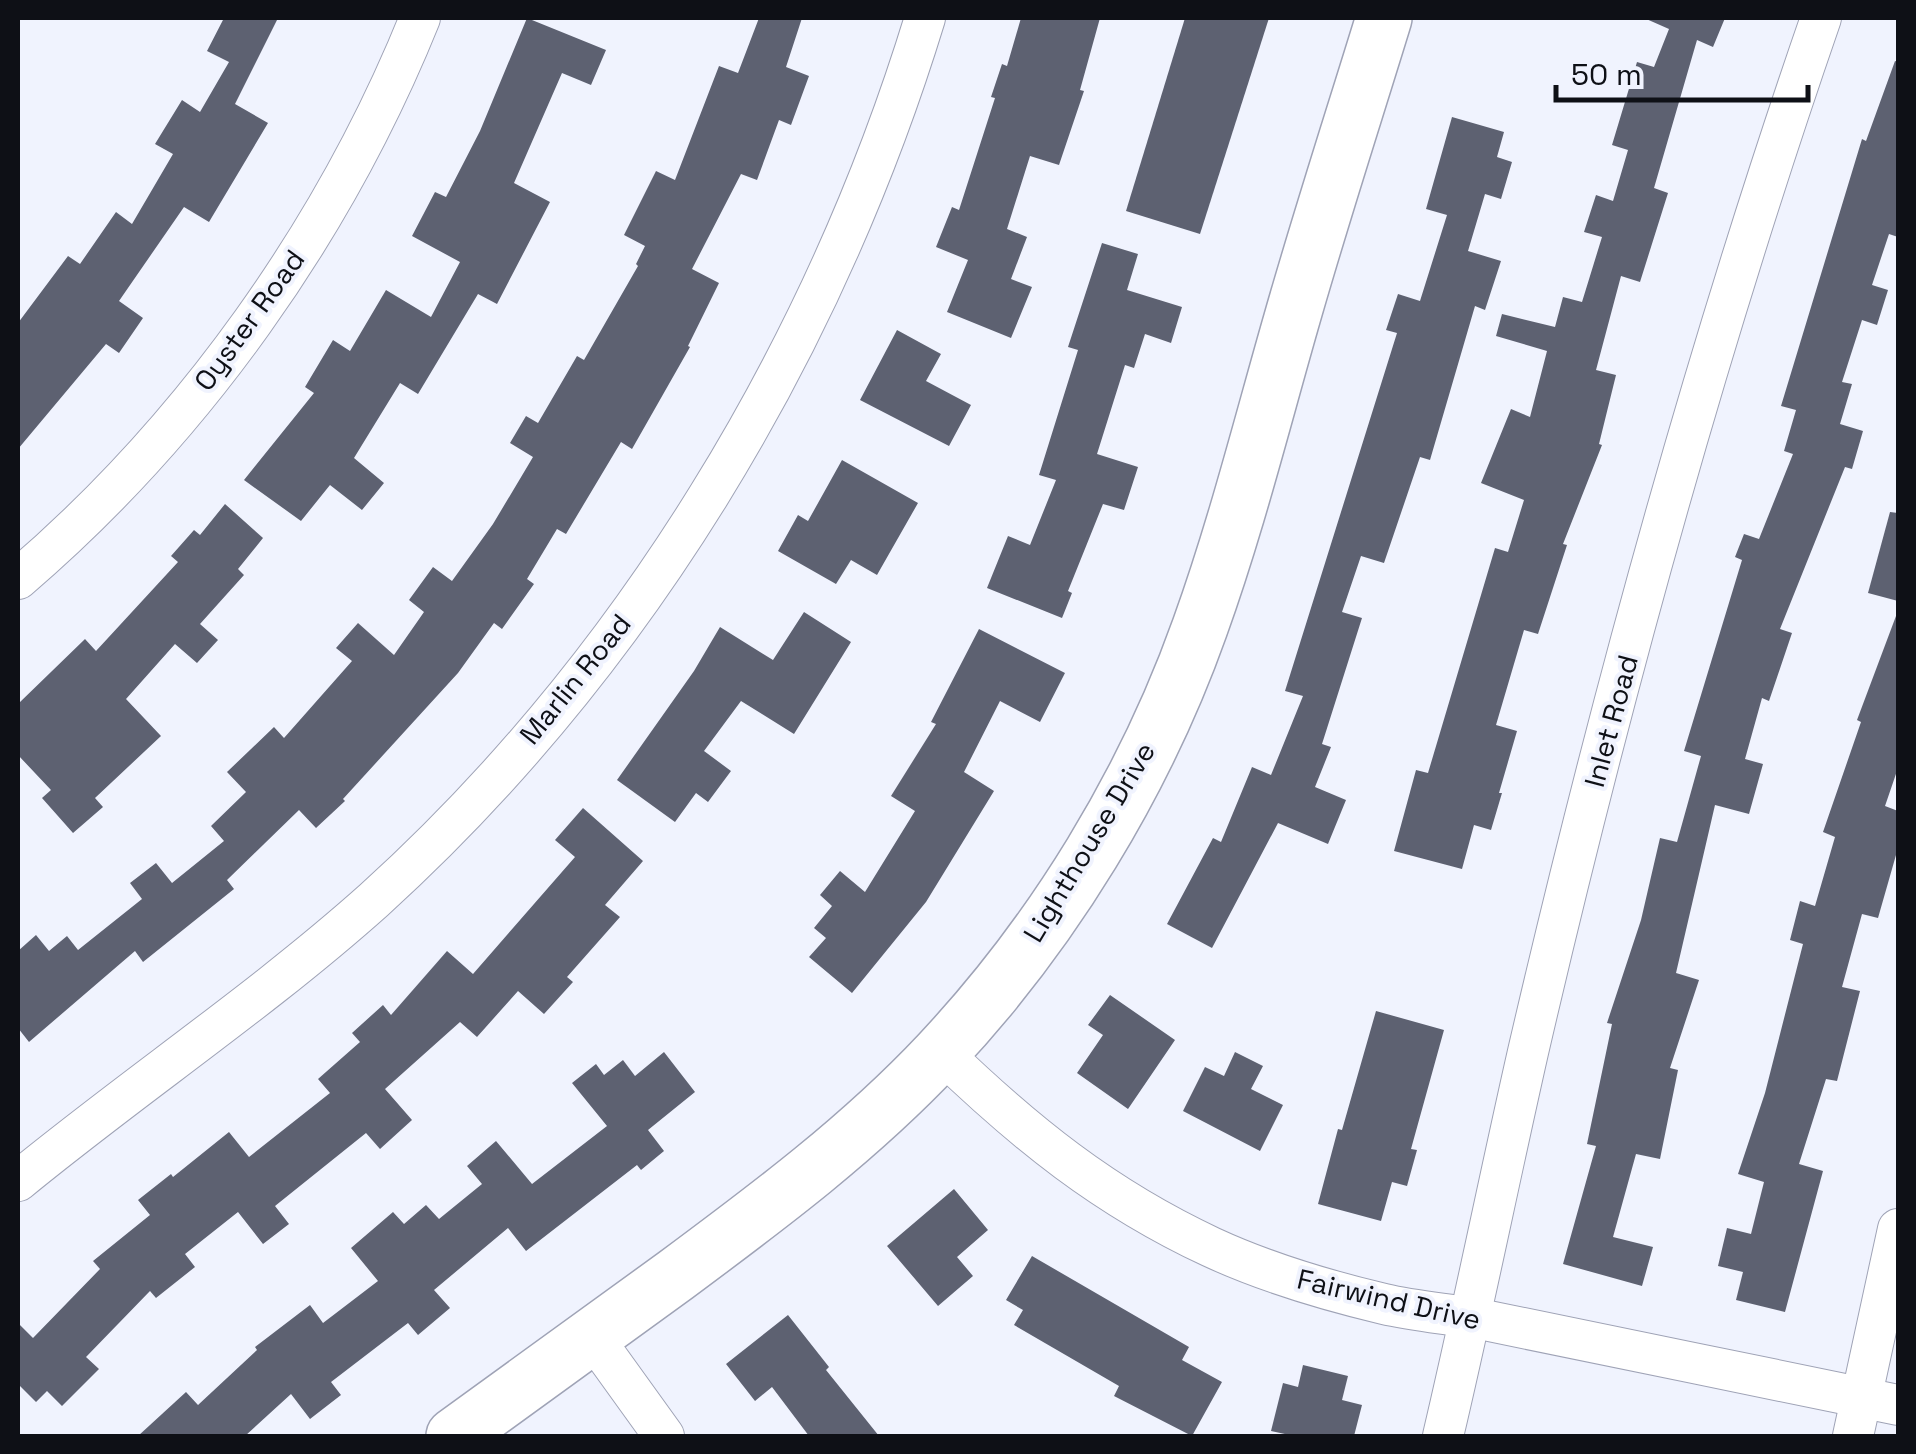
<svg xmlns="http://www.w3.org/2000/svg" width="1916" height="1454" viewBox="0 0 1916 1454" font-family="'Space Grotesk',sans-serif">
<rect width="100%" height="100%" fill="#f0f3fe"/>
<!-- building -->
<g fill="#5d6171">
<polygon points="224,18 278,18 235,104 268,123 209,222 184,207 119,301 143,318 119,353 106,344 18,449 18,323 68,256 80,264 116,212 132,224 173,154 155,144 182,100 200,112 229,62 207,51"/>
<polygon points="527,18 606,50 591,85 562,73 514,183 550,202 497,304 478,294 418,394 400,383 354,458 384,483 362,510 330,485 301,521 244,480 314,393 305,387 333,340 350,351 386,290 431,317 460,262 412,236 435,192 446,197 480,131"/>
<polygon points="759,18 802,18 786,67 809,76 791,125 779,120 757,180 741,174 692,269 719,283 688,346 690,347 632,449 621,442 566,534 557,529 527,579 534,584 502,629 494,623 458,673 343,799 345,801 316,828 299,810 227,880 234,889 143,962 135,951 29,1042 18,1028 18,951 36,935 49,951 67,936 78,950 142,899 130,883 156,863 172,883 224,841 211,826 246,792 227,772 274,727 284,738 352,661 336,648 358,623 394,655 424,612 409,600 433,567 452,581 493,524 533,457 510,443 526,416 538,423 577,356 584,360 638,266 636,264 645,246 624,235 656,171 675,180 719,66 738,73"/>
<polygon points="1021,18 1100,18 1080,90 1084,91 1059,165 1030,156 1007,229 1027,237 1011,279 1032,287 1011,338 947,312 968,260 936,247 952,207 959,210 995,98 991,97 1002,64 1007,66"/>
<polygon points="1185,18 1269,18 1200,234 1126,211"/>
<polygon points="1644,18 1725,18 1713,47 1697,40 1654,188 1668,193 1640,282 1621,276 1596,370 1616,375 1599,444 1602,445 1563,544 1567,545 1538,634 1524,630 1496,725 1517,731 1499,793 1502,793 1491,830 1474,825 1462,869 1394,851 1416,770 1428,773 1495,548 1508,552 1524,500 1481,483 1511,409 1530,417 1547,351 1496,336 1502,314 1555,327 1563,297 1582,302 1602,237 1584,232 1596,195 1613,201 1628,150 1612,145 1637,62 1654,67 1669,29"/>
<polygon points="1895,61 1898,62 1898,237 1889,234 1872,285 1888,290 1877,325 1862,320 1842,382 1852,384 1840,424 1863,431 1852,469 1845,467 1780,629 1792,633 1769,701 1762,698 1745,759 1763,764 1749,814 1715,805 1676,973 1699,980 1670,1068 1678,1070 1660,1159 1636,1154 1613,1237 1653,1247 1642,1286 1563,1264 1596,1146 1587,1144 1612,1024 1607,1023 1641,920 1660,838 1677,842 1701,756 1684,751 1742,560 1735,557 1744,534 1759,539 1793,454 1784,451 1796,410 1781,406 1862,139 1866,141"/>
<polygon points="1452,117 1504,132 1497,157 1512,162 1501,199 1485,194 1468,251 1501,261 1485,310 1475,306 1430,460 1420,457 1384,563 1361,556 1342,612 1362,618 1322,744 1331,747 1315,787 1346,800 1328,844 1278,823 1212,948 1167,924 1213,838 1221,842 1252,767 1271,775 1303,696 1285,691 1397,333 1386,330 1398,294 1420,301 1447,215 1426,209"/>
<polygon points="1102,243 1138,254 1127,290 1182,307 1171,343 1145,334 1134,368 1125,365 1097,454 1138,467 1124,510 1103,504 1068,591 1072,593 1062,618 987,588 1008,536 1030,545 1056,480 1039,475 1078,350 1068,347"/>
<polygon points="897,330 941,354 926,381 971,405 949,446 860,400"/>
<polygon points="842,460 918,503 877,575 851,560 836,584 778,551 798,515 808,521"/>
<polygon points="225,504 263,538 238,569 244,575 200,624 218,640 197,663 175,644 126,699 161,736 95,798 103,807 73,833 42,798 51,790 18,755 18,704 85,639 96,651 178,562 171,556 194,530 200,535"/>
<polygon points="1890,512 1898,513 1898,601 1868,593"/>
<polygon points="804,612 851,642 794,734 741,701 704,751 731,771 708,802 696,793 675,822 617,780 694,671 720,627 773,660"/>
<polygon points="1896,616 1898,617 1898,768 1885,806 1898,811 1898,848 1878,918 1862,914 1842,987 1860,991 1837,1081 1826,1079 1799,1164 1823,1171 1785,1312 1736,1300 1743,1272 1718,1266 1727,1228 1751,1234 1764,1182 1738,1174 1765,1093 1803,944 1790,940 1800,901 1815,906 1835,837 1823,832 1861,722 1857,720"/>
<polygon points="979,629 1065,673 1040,722 1000,701 964,772 994,791 926,902 852,993 809,957 826,938 814,928 832,906 820,895 840,871 865,892 915,811 891,796 936,724 931,722"/>
<polygon points="583,808 643,861 605,905 620,917 567,977 573,982 544,1014 518,991 477,1037 460,1022 385,1089 412,1120 380,1149 366,1133 275,1206 289,1224 263,1244 238,1212 185,1254 195,1267 156,1298 150,1291 86,1357 99,1369 62,1406 47,1391 36,1402 18,1384 18,1323 33,1338 100,1269 93,1261 150,1215 138,1200 171,1174 173,1177 229,1132 249,1157 330,1093 318,1079 360,1042 352,1033 383,1005 391,1015 447,951 473,974 575,857 555,840"/>
<polygon points="1110,995 1175,1040 1128,1109 1077,1073 1103,1035 1088,1025"/>
<polygon points="1376,1011 1444,1030 1411,1149 1417,1150 1407,1186 1392,1182 1381,1221 1318,1204 1338,1129 1342,1130"/>
<polygon points="664,1052 695,1092 648,1130 664,1151 641,1170 637,1165 526,1251 508,1228 434,1290 450,1308 418,1335 408,1323 331,1382 341,1395 310,1419 291,1394 245,1436 138,1436 186,1392 198,1405 257,1350 255,1347 310,1305 323,1323 378,1281 351,1248 393,1212 404,1224 426,1205 439,1219 482,1184 467,1166 496,1141 532,1184 607,1126 572,1083 596,1064 604,1075 623,1060 635,1076"/>
<polygon points="1235,1052 1263,1066 1251,1089 1283,1105 1260,1151 1183,1111 1205,1067 1224,1076"/>
<polygon points="954,1189 988,1230 957,1257 973,1276 938,1306 887,1246"/>
<polygon points="1032,1256 1189,1347 1182,1360 1222,1382 1192,1436 1114,1396 1119,1386 1014,1325 1023,1310 1006,1300"/>
<polygon points="788,1315 829,1367 826,1370 879,1436 809,1436 772,1387 755,1401 726,1364"/>
<polygon points="1303,1365 1348,1376 1342,1400 1362,1405 1354,1436 1294,1436 1271,1431 1283,1383 1298,1387"/>
</g>
<g fill="none" stroke-linecap="round" stroke-linejoin="round">
<defs>
<g id="street">
<path d="M18,579c175,-150 316,-348 402,-561"/>
<path d="M941,1052c84,81 163,145 270,195 54,25 114,43 173,57 34,8 70,10 105,17 136,28 273,56 409,84"/>
<path d="M18,1181c117,-96 243,-180 356,-281 260,-236 449,-549 551,-882"/>
<polyline points="592,1336 664,1436"/>
<path d="M1443,1436c30,-127 56,-256 85,-384 81,-349 176,-696 293,-1034"/>
<polyline points="1853,1436 1898,1229"/>
</g>
<path id="secondary" d="M454,1436c74,-53 148,-107 222,-161 93,-69 184,-137 263,-221 114,-121 206,-272 261,-427 36,-100 62,-204 91,-305 29,-102 62,-203 93,-304"/>
</defs>
<!-- street casing -->
<use href="#street" stroke="#9fa3b6" stroke-width="42"/>
<!-- secondary casing -->
<use href="#secondary" stroke="#9fa3b6" stroke-width="58"/>
<!-- street -->
<use href="#street" stroke="#fff" stroke-width="40"/>
<!-- secondary -->
<use href="#secondary" stroke="#fff" stroke-width="55"/>
</g>
<g text-anchor="middle" dominant-baseline="central" stroke-width="8" stroke-linejoin="round" paint-order="stroke">
<!-- street labels -->
<g font-size="28" fill="#0e1016" stroke="#f0f3fe">
<text transform="translate(249 320) rotate(-54)">Oyster Road</text>
<text transform="translate(575 679) rotate(-51)">Marlin Road</text>
<text transform="translate(1611 721) rotate(-75)">Inlet Road</text>
<text transform="translate(1089 842) rotate(-59)">Lighthouse Drive</text>
<text transform="translate(1389 1299) rotate(13)">Fairwind Drive</text>
</g>
</g>
<!-- border -->
<rect width="1916" height="1454" fill="none" stroke="#0e1016" stroke-width="40"/>
<!-- scale -->
<path d="M1556 85v15h252v-15" fill="none" stroke="#0e1016" stroke-width="5"/>
<text x="1571" y="85" font-size="30" fill="#0e1016" stroke="#f0f3fe" stroke-width="8" paint-order="stroke">50 m</text>
</svg>
